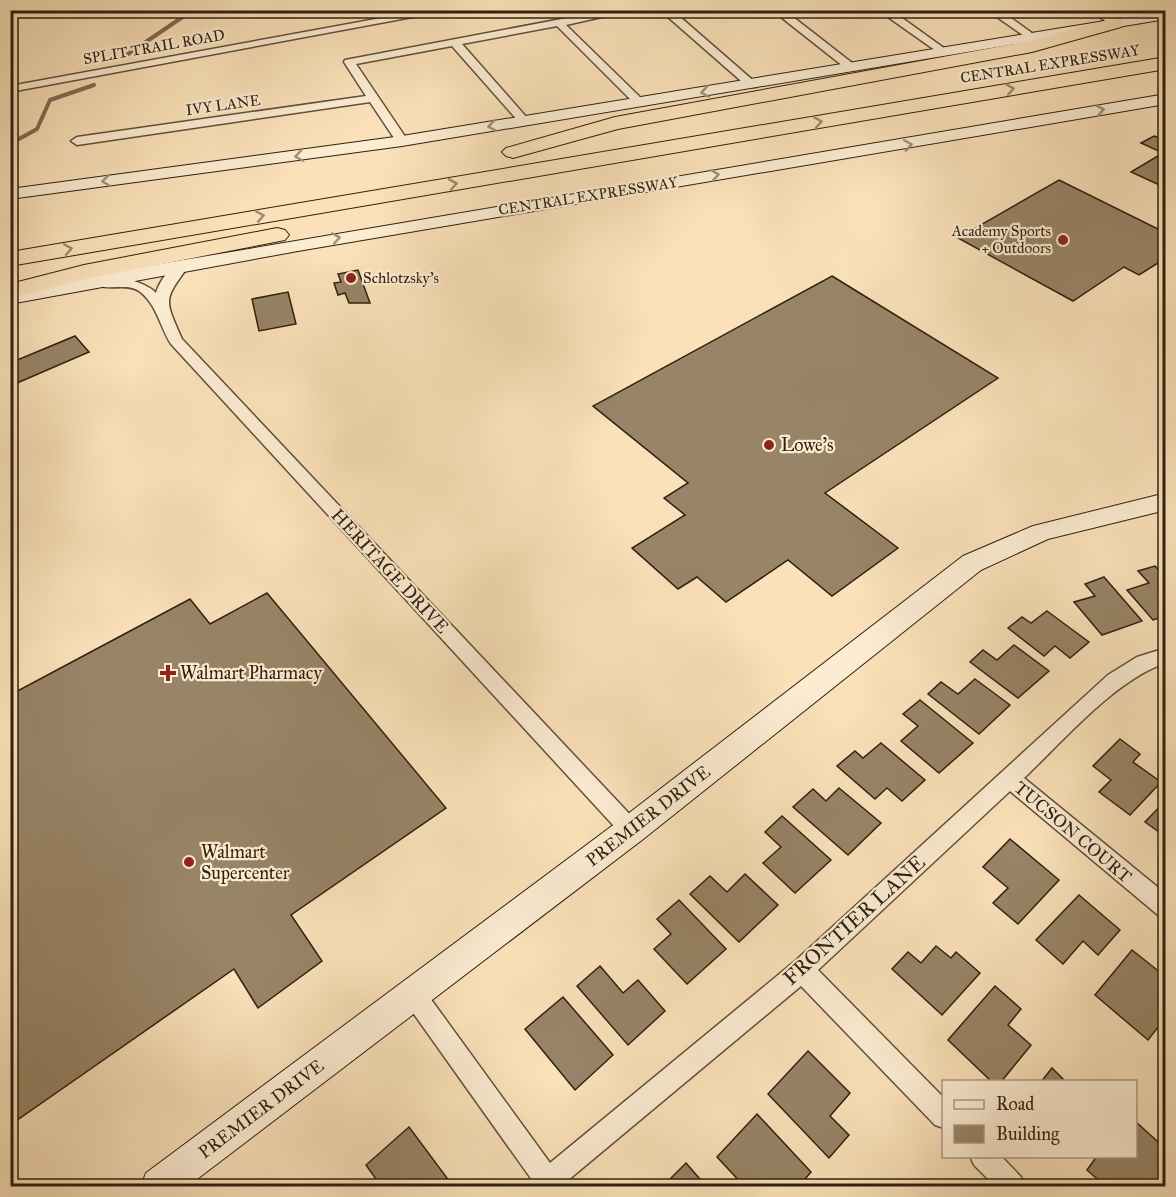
<svg xmlns="http://www.w3.org/2000/svg" width="1176" height="1197" viewBox="0 0 1176 1197" font-family="'IM FELL Great Primer',serif">
<rect width="100%" height="100%" fill="#fae1ba"/>
<filter id="stains"><feTurbulence type="fractalNoise" baseFrequency=".00333" numOctaves="4"/><feColorMatrix values="0 0 0 0 .2 0 0 0 0 .09 0 0 0 0 .02 0 0 0 .5 -.17"/></filter>
<radialGradient id="worn" r=".72"><stop offset=".6" stop-color="#630" stop-opacity="0"/><stop offset="1" stop-color="#630" stop-opacity=".3"/></radialGradient>
<g fill="none" stroke-linecap="round" stroke-linejoin="round">
<!-- stream -->
<g stroke="#7f6c52" stroke-width="4">
<polyline points="128,54 193,10"/>
<polyline points="10,144 37,129 50,100 94,85"/>
</g>
</g>
<!-- building -->
<g fill="#988467" stroke="#2e200e" stroke-width="1.5">
<polygon points="1154,136 1166,140 1166,188 1131,172 1163,153 1141,143"/>
<polygon points="1059,180 1166,233 1166,258 1139,275 1124,267 1073,301 958,238"/>
<polygon points="358,270 370,303 349,303 345,293 338,295 334,283 341,282 338,274"/>
<polygon points="832,276 998,378 825,493 898,548 832,596 788,560 726,602 697,577 678,589 632,548 685,515 664,498 688,483 593,406"/>
<polygon points="288,292 296,324 259,331 252,299"/>
<polygon points="75,336 89,352 10,386 10,363"/>
<polygon points="1155,566 1166,578 1166,616 1153,620 1127,590 1149,583 1138,571"/>
<polygon points="1104,577 1142,621 1102,635 1074,602 1095,596 1085,584"/>
<polygon points="267,593 446,808 291,915 322,961 258,1008 234,969 10,1125 10,695 190,599 210,624"/>
<polygon points="1047,611 1089,642 1070,658 1055,646 1044,656 1008,628 1022,617 1031,623"/>
<polygon points="1014,645 1049,671 1018,698 970,662 983,650 997,660"/>
<polygon points="975,679 1010,705 979,734 928,694 941,682 958,694"/>
<polygon points="920,700 973,743 939,773 901,741 918,726 903,714"/>
<polygon points="1120,739 1140,754 1133,762 1161,782 1130,815 1099,792 1111,780 1093,766"/>
<polygon points="881,743 925,780 902,801 887,788 875,799 837,766 855,751 863,758"/>
<polygon points="839,788 881,823 848,855 793,807 813,789 826,801"/>
<polygon points="1166,800 1166,837 1145,822"/>
<polygon points="782,816 831,860 795,893 763,863 781,847 765,832"/>
<polygon points="1010,839 1059,880 1018,924 993,903 1008,888 983,867"/>
<polygon points="745,874 778,905 739,942 690,894 710,876 727,892"/>
<polygon points="1079,895 1120,930 1098,955 1083,941 1063,964 1036,940"/>
<polygon points="679,900 726,949 687,984 654,949 671,934 657,919"/>
<polygon points="936,946 951,958 956,952 980,973 942,1015 892,969 908,952 921,963"/>
<polygon points="1132,950 1166,977 1166,1017 1148,1040 1095,995"/>
<polygon points="600,966 623,993 638,980 665,1011 628,1045 577,986"/>
<polygon points="995,986 1021,1009 1008,1025 1031,1045 1001,1082 992,1082 948,1040"/>
<polygon points="563,997 613,1055 575,1090 525,1029"/>
<polygon points="808,1051 850,1093 830,1116 849,1135 829,1158 768,1094"/>
<polygon points="1052,1068 1066,1082 1041,1082"/>
<polygon points="757,1114 811,1172 799,1186 744,1186 717,1157"/>
<polygon points="1136,1122 1166,1149 1166,1171 1154,1186 1105,1186 1087,1170 1097,1156 1136,1156"/>
<polygon points="409,1127 450,1182 445,1186 381,1186 366,1165"/>
<polygon points="686,1163 706,1186 663,1186"/>
</g>
<g fill="none" stroke-linecap="round" stroke-linejoin="round">
<defs>
<g id="street">
<polygon points="425,10 450,10 10,92 10,86"/>
<polygon points="609,10 633,10 566,25 644,101 644,105 636,105 557,26 462,44 528,119 528,123 520,123 452,46 356,64 408,141 406,144 398,144 370,102 77,145 71,141 77,137 366,96 344,62 345,60"/>
<polygon points="660,10 672,10 756,83 756,87 748,87"/>
<polygon points="772,10 784,10 856,66 856,70 848,70"/>
<polygon points="878,10 891,10 948,51 939,53"/>
<polygon points="987,10 1000,10 1036,36 1027,38"/>
<polygon points="1090,10 1103,10 1120,23 1111,25"/>
<path d="M183,260l7,4c-27,37 -26,34 -8,75l456,484 4,7 -4,7 -7,3 -7,-3 -453,-493c-11,-17 -14,-40 -32,-53 -13,-9 -35,2 -46,-9 12,-12 52,-1 63,11 3,-11 16,-30 27,-33z"/>
<path d="M1166,648v15c-49,15 -104,79 -142,115l142,116v24l-8,-3 -148,-124 -192,179 126,128v30l-9,-3 -134,-139 -240,200h-32l3,-6 -126,-177 -4,-8 4,-8 8,-4 8,4 128,176 244,-201 314,-287 29,-18z"/>
<polygon points="970,1156 1001,1156 1021,1177 1025,1186 995,1186 974,1165"/>
</g>
<g id="secondary">
<polygon points="1166,11 1166,19 402,146 10,199 10,189 402,136"/>
<polygon points="1166,94 1166,104 298,251 10,304 10,292 154,265"/>
<polygon points="1166,493 1166,510 1048,539 981,570 642,840 188,1186 141,1186 146,1173 620,820 963,556 1033,526"/>
</g>
<g id="highway">
<polygon points="1115,18 1121,19 1124,23 1121,27 1032,52 618,129 513,158 506,156 502,152 506,148 615,117 1030,41"/>
<polygon points="1166,57 1166,69 10,266 10,252"/>
<polygon points="277,228 285,230 289,235 285,240 85,279 10,298 10,284 84,265"/>
</g>
</defs>
<!-- street casing -->
<use href="#street" stroke="#615039" stroke-width="3"/>
<!-- secondary casing -->
<use href="#secondary" stroke="#2e200e" stroke-width="2"/>
<!-- highway casing -->
<use href="#highway" stroke="#2e200e" stroke-width="2"/>
<!-- street -->
<use href="#street" fill="#fcecd2" fill-rule="evenodd"/>
<!-- secondary -->
<use href="#secondary" fill="#fcecd2" fill-rule="evenodd"/>
<!-- highway -->
<use href="#highway" fill="#fae1ba" fill-rule="evenodd"/>
</g>
<!-- one-way arrows -->
<defs><path id="oneway-chevron" d="M-2-3.5L2.5 0L-2 3.5" fill="none" stroke-width="1.6" stroke-linecap="round" stroke-linejoin="round" transform="scale(1.5)"/></defs>
<g stroke="#9e8a6d">
<use href="#oneway-chevron" transform="translate(1010 89) rotate(-10)"/>
<use href="#oneway-chevron" transform="translate(818 122) rotate(-10)"/>
<use href="#oneway-chevron" transform="translate(453 184) rotate(-10)"/>
<use href="#oneway-chevron" transform="translate(260 216) rotate(-10)"/>
<use href="#oneway-chevron" transform="translate(68 249) rotate(-10)"/>
</g>
<g stroke="#9f907a">
<use href="#oneway-chevron" transform="translate(705 92) rotate(171)"/>
<use href="#oneway-chevron" transform="translate(1100 110) rotate(-10)"/>
<use href="#oneway-chevron" transform="translate(492 126) rotate(171)"/>
<use href="#oneway-chevron" transform="translate(908 145) rotate(-9)"/>
<use href="#oneway-chevron" transform="translate(299 156) rotate(172)"/>
<use href="#oneway-chevron" transform="translate(715 175) rotate(-9)"/>
<use href="#oneway-chevron" transform="translate(106 181) rotate(172)"/>
<use href="#oneway-chevron" transform="translate(336 238) rotate(-10)"/>
</g>
<!-- markers -->
<g fill="#8f2418" stroke="#fcecd2" stroke-width="2">
<circle cx="1063" cy="240" r="6"/>
<circle cx="351" cy="278" r="6"/>
<circle cx="769" cy="445" r="6"/>
<path d="M165 664h6v6h6v6h-6v6h-6v-6h-6v-6h6z"/>
<circle cx="189" cy="862" r="6"/>
</g>
<g text-anchor="middle" dominant-baseline="central" stroke-width="4.5" stroke-linejoin="round" paint-order="stroke">
<!-- far-street labels -->
<g font-size="15" fill="#2e200e" stroke="#fcecd2">
<text transform="translate(154 47) rotate(-10)">SPLIT TRAIL ROAD</text>
<text transform="translate(1050 64) rotate(-9)">CENTRAL EXPRESSWAY</text>
<text transform="translate(223 105) rotate(-8)">IVY LANE</text>
<text transform="translate(588 196) rotate(-9)">CENTRAL EXPRESSWAY</text>
</g>
<!-- far-poi labels -->
<g font-size="15" fill="#2e200e" stroke="#fcecd2" text-anchor="end">
<text x="1051" y="231">Academy Sports<tspan x="1051" dy="17">+ Outdoors</tspan></text>
<text x="363" y="278" text-anchor="start">Schlotzsky's</text>
</g>
<!-- poi labels -->
<g font-size="18" fill="#2e200e" stroke="#fcecd2" text-anchor="start">
<text x="781" y="445">Lowe's</text>
<text x="180" y="673">Walmart Pharmacy</text>
<text x="201" y="852">Walmart<tspan x="201" dy="21">Supercenter</tspan></text>
</g>
<!-- street labels -->
<g font-size="18" fill="#2e200e" stroke="#fcecd2">
<text transform="translate(390 571) rotate(47)">HERITAGE DRIVE</text>
<text transform="translate(648 816) rotate(-38)">PREMIER DRIVE</text>
<text transform="translate(1073 832) rotate(40)">TUCSON COURT</text>
<text transform="translate(261 1109) rotate(-37)">PREMIER DRIVE</text>
</g>
<!-- near-street labels -->
<g font-size="21" fill="#2e200e" stroke="#fcecd2">
<text transform="translate(854 920) rotate(-42)">FRONTIER LANE</text>
</g>
</g>
<!-- margin -->
<rect width="1176" height="1197" fill="none" stroke="#fae1ba" stroke-width="36"/>
<rect x="12" y="12" width="1152" height="1173" fill="none" stroke="#2e200e" stroke-width="3"/>
<rect x="18" y="18" width="1140" height="1161" fill="none" stroke="#2e200e" stroke-width="1.5"/>
<!-- legend -->
<rect x="942" y="1080" width="195" height="78" fill="#fcecd2" stroke="#aa9a84" stroke-width="1.5"/>
<rect x="954" y="1100" width="30" height="9" fill="#fcecd2" stroke="#aa9a84" stroke-width="1.5"/>
<text x="996" y="1110" font-size="18" fill="#2e200e">Road</text>
<rect x="954" y="1125" width="30" height="18" fill="#988467" stroke="#aa9a84" stroke-width="1.5"/>
<text x="996" y="1140" font-size="18" fill="#2e200e">Building</text>
<rect width="100%" height="100%" filter="url(#stains)"/>
<rect width="100%" height="100%" fill="url(#worn)"/>
</svg>
